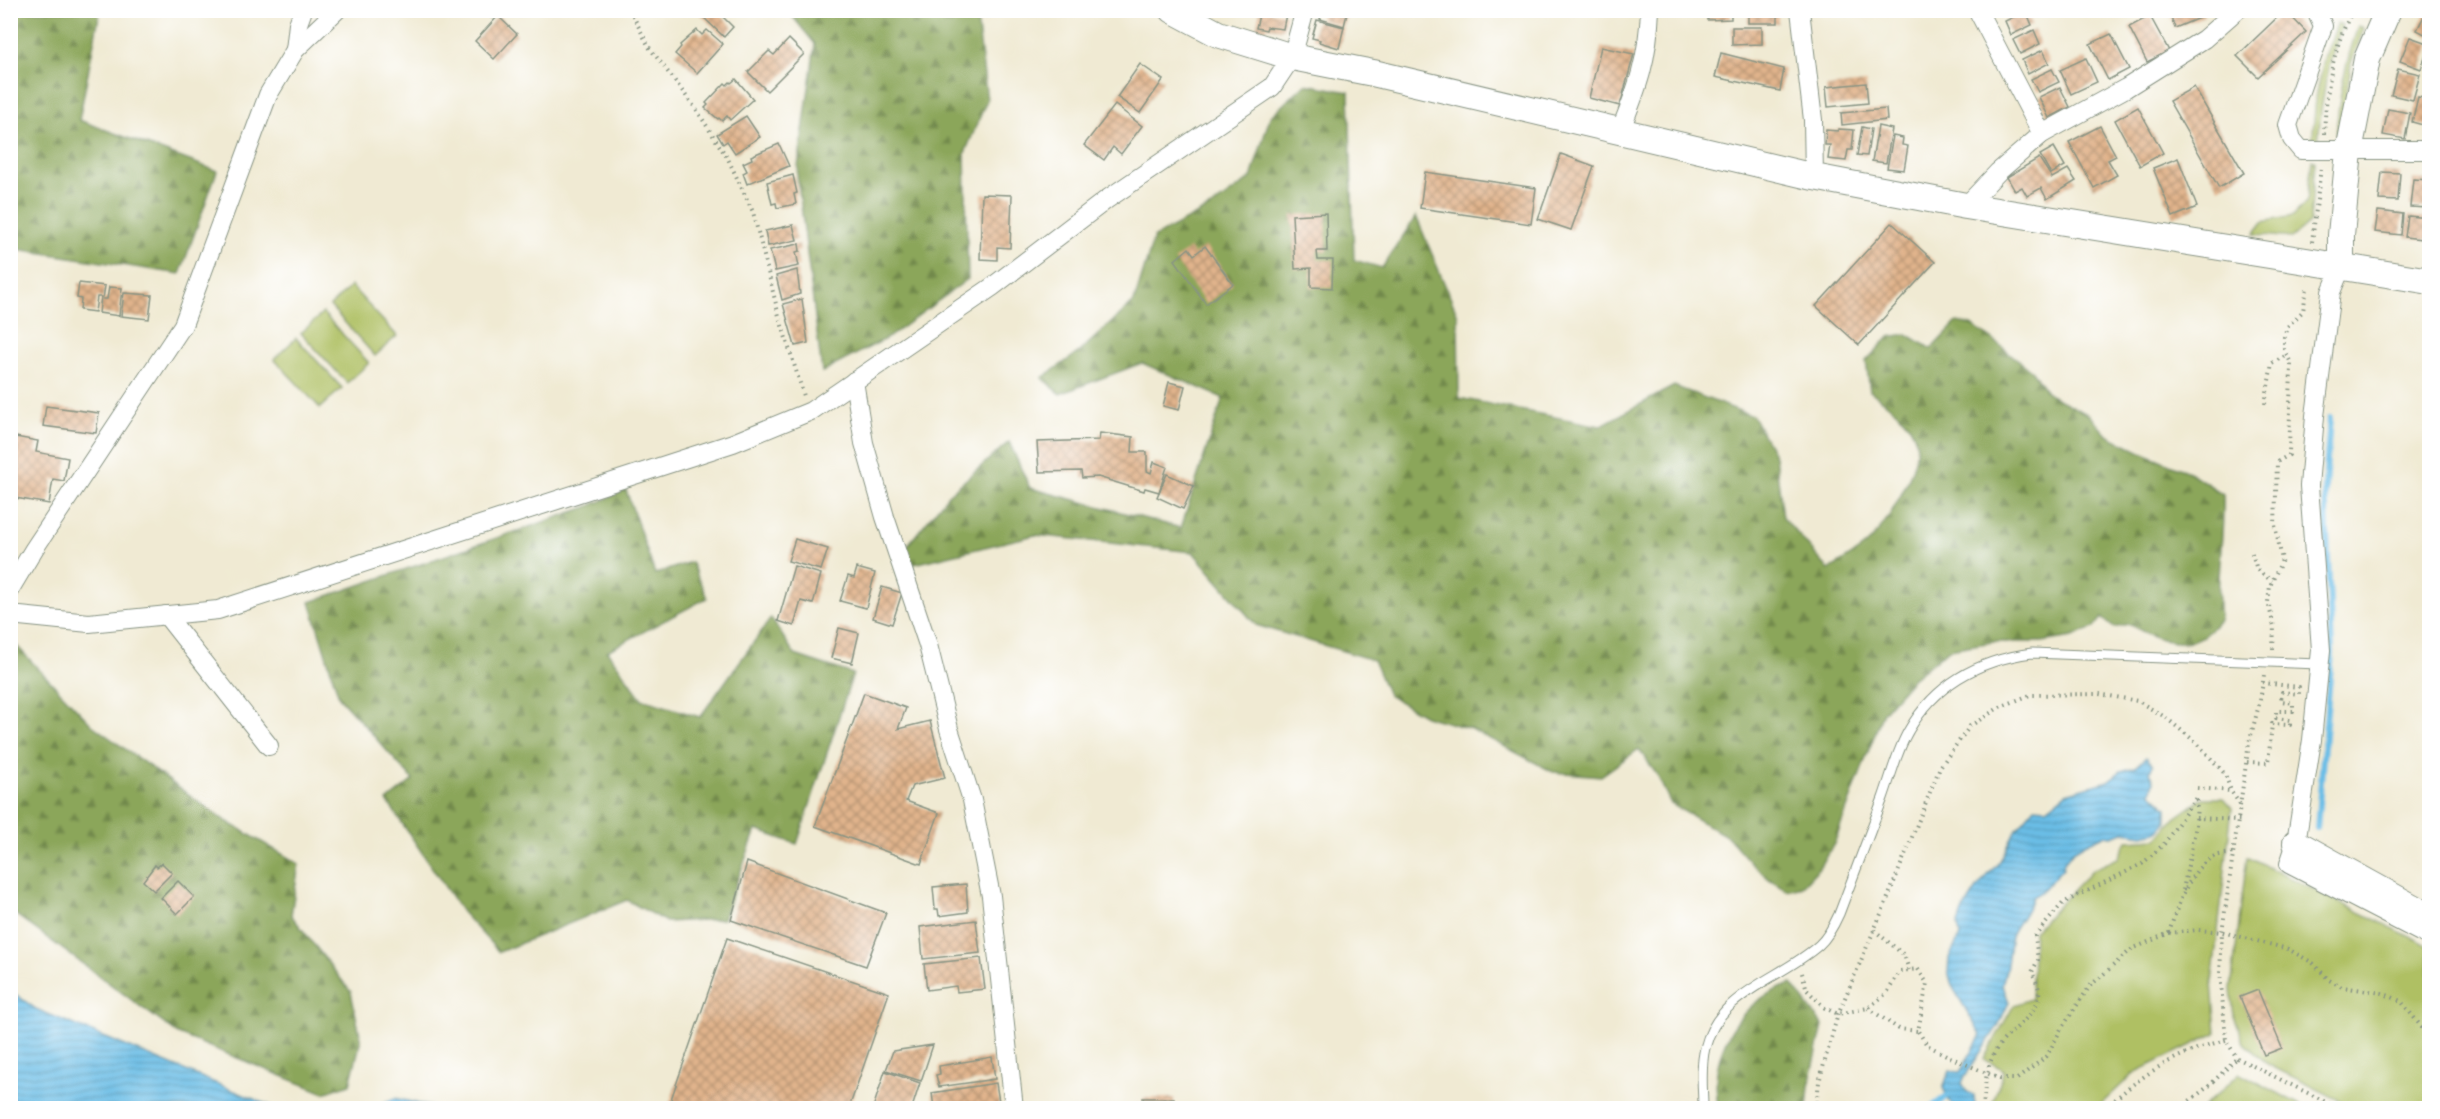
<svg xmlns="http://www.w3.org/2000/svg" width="2440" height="1119" viewBox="0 0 2440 1119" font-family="Delius,sans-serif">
<defs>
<pattern id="forest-firs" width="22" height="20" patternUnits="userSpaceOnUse" patternTransform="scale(1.5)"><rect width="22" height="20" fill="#8ba65a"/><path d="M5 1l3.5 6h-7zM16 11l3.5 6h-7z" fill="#71884b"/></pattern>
<pattern id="water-rules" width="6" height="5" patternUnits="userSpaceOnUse" patternTransform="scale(1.5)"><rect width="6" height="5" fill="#6abde6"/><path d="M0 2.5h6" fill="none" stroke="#579bbb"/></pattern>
<pattern id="building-cross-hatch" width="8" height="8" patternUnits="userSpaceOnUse" patternTransform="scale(1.5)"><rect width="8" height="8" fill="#e1b48c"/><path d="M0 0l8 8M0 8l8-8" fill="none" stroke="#b69473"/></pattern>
</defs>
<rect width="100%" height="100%" fill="#fff"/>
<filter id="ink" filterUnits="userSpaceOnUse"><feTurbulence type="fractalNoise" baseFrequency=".0167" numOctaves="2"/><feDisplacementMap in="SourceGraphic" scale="12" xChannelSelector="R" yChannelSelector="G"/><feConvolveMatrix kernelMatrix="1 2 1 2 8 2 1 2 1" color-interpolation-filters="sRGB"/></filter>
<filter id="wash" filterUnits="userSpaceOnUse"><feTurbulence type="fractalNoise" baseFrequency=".008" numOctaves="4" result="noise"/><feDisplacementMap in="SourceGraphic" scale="24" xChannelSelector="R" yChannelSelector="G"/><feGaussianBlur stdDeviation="1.35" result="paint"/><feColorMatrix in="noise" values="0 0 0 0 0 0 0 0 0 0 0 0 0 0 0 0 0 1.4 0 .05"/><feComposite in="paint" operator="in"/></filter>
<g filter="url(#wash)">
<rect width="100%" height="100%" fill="#f0ead3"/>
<!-- green -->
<g fill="#afc064" stroke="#677e4c" stroke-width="1.5">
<path d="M2337,24l5,2c-15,41 -21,74 -24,118l-6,-1 4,-46 8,-38z"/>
<path d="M2358,26l6,2 -13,36 -10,72 -5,-1c3,-40 9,-71 22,-109z"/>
<polygon points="2312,160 2315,161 2310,222 2291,238 2254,234 2263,222 2293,216 2307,201"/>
<polygon points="351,286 397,336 375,356 330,306"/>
<polygon points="323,313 369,363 347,383 301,333"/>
<polygon points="296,338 342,388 320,408 274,359"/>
<polygon points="2203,798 2223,798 2232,808 2212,983 2216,1033 2134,1073 2097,1108 1991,1108 2004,1070 1984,1059 2014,1005 2031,999 2034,931 2092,870 2118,858 2127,841 2157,839 2175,818"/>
<polygon points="2247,857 2429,946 2429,1108 2355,1108 2269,1065 2244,1043 2234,1016 2231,989"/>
<polygon points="2240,1073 2306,1108 2202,1108"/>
</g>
<!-- forest -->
<g fill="url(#forest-firs)" stroke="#557247" stroke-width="1.5">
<polygon points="10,11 100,11 79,120 217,171 180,274 11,248"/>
<polygon points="788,11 976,11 987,100 965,153 968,279 889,337 822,372 797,174 815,44"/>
<path d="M1305,84l44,8 5,168 28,8 34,-52 42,100 1,82 141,28 74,-40 79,30 22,40 8,61 46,53c12,-9 27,-16 38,-26 19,-17 54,-77 49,-103 -5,-22 -29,-37 -46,-50l-4,-30 23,-24 18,-3 24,15 26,-27 14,3 21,14 40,32 16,23 41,21 18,20 34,17 50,21 32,21c2,42 -8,83 -3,125 -5,5 -11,13 -17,17 -26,15 -52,0 -75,-12l-14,4 -12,-10 -8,10 -21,9 -31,5h-49l-44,7 -38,31 -28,32 -49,132 -16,25 -16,17 -15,4 -18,-11 -18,-16 -23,-26 -57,-33 -14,-29 -18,-26 -38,27 -48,-4 -82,-43 -46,-13 -37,-21 -15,-35 -117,-35 -63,-73 -158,-17 -129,31 -3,-15 45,-56 61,-53 21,46 151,40 42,-130 -81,-35 -82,31 -18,-16 37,-26 55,-50 20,-65 57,-30 40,-29 19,-61z"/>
<polygon points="626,490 655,574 691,562 707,598 607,651 642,699 700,717 771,618 795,655 853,674 797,844 756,830 723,919 666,922 627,900 499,952 462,912 387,801 413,780 339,697 310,602 587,507"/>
<polygon points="11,640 92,725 221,818 299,864 291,915 351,992 361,1040 350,1084 324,1093 178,1034 11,911"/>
<path d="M1792,984l31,42 -14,60 -2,22h-89c-1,-11 -3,-25 -1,-37 7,-42 34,-75 75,-87z"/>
</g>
<!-- water -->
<g fill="url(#water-rules)" stroke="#447d8d" stroke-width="1.5">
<path d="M2146,757l7,8 -3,7 4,9 -3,12 16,15v14l-10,10 -14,3 -19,-3 -12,4 -8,-1 -19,9 -12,7 -9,11 -1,6 -22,24 -9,5c-4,15 -18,29 -21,39 -3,16 -3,33 -9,48l7,18 -11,24 -33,50 -3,7 4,8 8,5 1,11 -18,1 -6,-4 -8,-16 7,-17 10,1 21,-37 -29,-49 -4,-15 1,-13 11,-22 -2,-12 4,-12 16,-25 22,-26 15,-30 20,-24 12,1 19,-15 42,-12 13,-10 14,-4z"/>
<polygon points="11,991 36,1009 276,1108 11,1108"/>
<polygon points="395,1098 436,1108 371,1108"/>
</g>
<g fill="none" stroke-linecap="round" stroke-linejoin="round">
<!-- stream -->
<g stroke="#6abde6" stroke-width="6">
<polyline points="2317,828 2332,653 2325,487 2330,418"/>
<polyline points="1931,1108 1947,1096"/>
</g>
</g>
<g id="blocks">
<!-- building -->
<g fill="url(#building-cross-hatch)">
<polygon points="483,10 498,10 491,18"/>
<polygon points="699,10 716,10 733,27 724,37 698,12"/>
<polygon points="1260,10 1286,14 1283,29 1267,27 1266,30 1256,28"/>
<polygon points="1322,10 1348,10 1344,26 1320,19"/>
<polygon points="1707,10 1731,10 1731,19 1707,20"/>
<rect x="1748" y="10" width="30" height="13"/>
<polygon points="2168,10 2202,10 2204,16 2175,28"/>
<polygon points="2285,10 2306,32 2258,77 2237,56"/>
<polygon points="2427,10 2430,10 2430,37 2417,30"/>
<polygon points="2026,11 2032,25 2011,35 2005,21"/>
<polygon points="498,16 517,34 494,59 475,41"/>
<polygon points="2150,16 2169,51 2147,62 2129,27"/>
<polygon points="1317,20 1344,27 1339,48 1319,42 1320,40 1312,38"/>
<polygon points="1732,27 1762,27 1762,44 1732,45"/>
<polygon points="697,30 702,35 707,30 723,44 697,73 675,54 681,47 680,45"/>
<polygon points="2034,30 2040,44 2020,54 2013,40"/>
<polygon points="2111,34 2129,69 2108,80 2090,44"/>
<polygon points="2410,37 2430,44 2421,69 2400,61"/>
<polygon points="789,39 804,54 767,91 748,72 769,51 774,55"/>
<polygon points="1601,47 1634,54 1620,106 1589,98"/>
<polygon points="2043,50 2049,63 2028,74 2022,60"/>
<polygon points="1721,53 1784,69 1780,91 1715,77"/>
<polygon points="2086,58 2097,82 2071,94 2060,70"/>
<polygon points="1140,64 1163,80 1140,113 1117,97"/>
<polygon points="2052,69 2059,82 2038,92 2031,79"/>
<polygon points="2398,69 2420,74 2413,100 2391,95"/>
<polygon points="736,79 753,99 730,120 727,116 722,121 719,118 718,119 705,108 708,105 706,103 725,83 727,85 730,82 731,83"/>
<polygon points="1866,83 1868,103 1828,107 1826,87"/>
<polygon points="2060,87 2070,107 2049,118 2039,97"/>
<polygon points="2194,87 2244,173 2219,188 2169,101"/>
<polygon points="2418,97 2430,99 2430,127 2412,122"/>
<polygon points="1115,105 1142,126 1121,154 1113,147 1104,160 1084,145"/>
<polygon points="2138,107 2163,153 2140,166 2115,120"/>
<polygon points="1886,109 1887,120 1842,125 1841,113"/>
<polygon points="2388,109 2410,113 2405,139 2383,135"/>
<polygon points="746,116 760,137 735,153 727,141 723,144 717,134"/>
<polygon points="1878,126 1892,129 1886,163 1872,161"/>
<polygon points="2100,126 2116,156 2108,160 2117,175 2094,188 2069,142"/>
<polygon points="1862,127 1871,129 1867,156 1857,155"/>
<polygon points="1838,129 1854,130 1852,150 1848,150 1846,161 1828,159 1830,145 1825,145 1826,130 1838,131"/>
<polygon points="1893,136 1903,138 1902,145 1908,146 1904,170 1887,168"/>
<polygon points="779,144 789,166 747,184 743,173 747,171 743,163 752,159 751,156"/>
<polygon points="2054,147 2065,166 2051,174 2040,155"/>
<polygon points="1561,154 1594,166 1571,230 1538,219"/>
<polygon points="2039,158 2052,178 2068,169 2076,181 2047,199 2041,188 2027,196 2022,187 2015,191 2007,177"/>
<polygon points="2178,158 2197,207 2173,217 2153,168"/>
<polygon points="1425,172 1536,188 1531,224 1420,208"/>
<polygon points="2382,172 2400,173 2398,201 2379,200"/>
<polygon points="793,175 797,193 794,194 796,204 777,208 776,203 772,204 767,182"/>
<polygon points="2413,179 2430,180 2429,208 2410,207"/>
<polygon points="982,194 1012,195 1010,248 997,247 997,260 980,259"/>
<polygon points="2378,211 2403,214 2401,235 2375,232"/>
<polygon points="1326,213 1327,251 1317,251 1318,260 1333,260 1332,288 1311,287 1311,268 1295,269 1292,215"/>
<polygon points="2408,216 2430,218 2430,240 2405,237"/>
<polygon points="1892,223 1935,262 1859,345 1816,306"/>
<polygon points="793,225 797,240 768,246 765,231"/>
<polygon points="799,244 800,251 796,252 799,266 775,271 770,250"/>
<polygon points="1205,246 1233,284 1206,304 1175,260 1189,248 1194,255"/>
<polygon points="797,270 800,294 782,300 776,276"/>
<polygon points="79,283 105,286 103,299 107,299 109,287 122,288 119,316 99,313 101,297 97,297 95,312 80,310 81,299 77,298"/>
<polygon points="124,293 152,295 149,319 121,316"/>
<polygon points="802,299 808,343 795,346 783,304"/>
<polygon points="1169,382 1185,386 1179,410 1163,406"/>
<polygon points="46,406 99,413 96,433 43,426"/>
<polygon points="1100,433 1133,437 1132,452 1147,452 1147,471 1151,473 1154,462 1167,467 1159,492 1145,488 1144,491 1098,477 1082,478 1081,471 1039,472 1037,442 1099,440"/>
<polygon points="10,436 38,441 36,452 68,458 64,481 53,479 49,504 10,497"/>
<polygon points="1167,474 1194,486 1183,509 1157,497"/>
<polygon points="795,539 828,549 821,570 788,561"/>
<polygon points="794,566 821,574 813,604 801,601 794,626 778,621"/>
<polygon points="857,568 875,573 866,608 840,601 848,576 854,578"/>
<polygon points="882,587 902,593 892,624 873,618"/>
<polygon points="839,628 859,633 852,663 831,658"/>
<polygon points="864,693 906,708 898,729 930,721 945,778 912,786 906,801 939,813 921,864 815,826"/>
<polygon points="747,862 886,913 866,966 731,920"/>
<polygon points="162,863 172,873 154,891 143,881 155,865 157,867"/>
<polygon points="178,881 194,897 177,914 161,898"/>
<polygon points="966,884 968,912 939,916 938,909 935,909 933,887"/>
<polygon points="976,920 980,953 923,959 920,927"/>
<polygon points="727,938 889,993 849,1108 668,1108"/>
<polygon points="981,958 985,989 957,992 956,986 927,990 924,964"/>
<polygon points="2258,990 2282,1048 2264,1055 2240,997"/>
<polygon points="933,1045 921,1081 886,1070 893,1051"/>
<polygon points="992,1057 995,1079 939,1087 936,1075 940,1074 939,1066"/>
<polygon points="885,1071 920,1083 912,1108 873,1108"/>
<polygon points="996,1083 1000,1108 934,1108 932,1093"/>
<polygon points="1143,1098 1174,1098 1174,1108 1135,1108 1135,1104 1143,1104"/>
</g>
</g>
</g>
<g filter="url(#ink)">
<use href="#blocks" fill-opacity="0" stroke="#889484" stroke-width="1.5"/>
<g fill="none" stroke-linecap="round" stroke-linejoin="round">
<defs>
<path id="lane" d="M1703,1108c0,-19 -3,-40 2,-60 14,-57 75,-68 114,-103 9,-8 15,-20 20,-31 15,-39 29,-77 44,-116 8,-22 14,-48 26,-68 27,-47 71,-70 123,-77l287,11"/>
<g id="street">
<polyline points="1800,10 1813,120 1814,177"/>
<polyline points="2316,10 2323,26 2288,125 2292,139 2301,150 2430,150"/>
<polyline points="1978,11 2042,134"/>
<polyline points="295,50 298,24 303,10"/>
<path d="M1620,131c18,-44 28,-72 30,-121"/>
<polyline points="1966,206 1998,172 2042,134 2126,88 2204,39 2237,10"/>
<polyline points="2341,268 2331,292 2315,416 2309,486 2321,650 2312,740 2296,843 2289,864 2430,937"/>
<polyline points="854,381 864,443 885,517 928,645 949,729 972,800 991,896 1014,1108"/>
<polyline points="10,589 34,549 183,325 268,95 295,50 337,10"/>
<polyline points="10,615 89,623 218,610 733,443 811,411 992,287 1106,200 1272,87 1292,57 1305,10"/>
<polyline points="166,615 269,746"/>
</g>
<g id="secondary">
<polyline points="1173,10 1218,34 1292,57 1373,73 1814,177 1966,206 2430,281"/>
<polyline points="2341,268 2341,235 2349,151 2367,59 2388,10"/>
<polyline points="2296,843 2430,917"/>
</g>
</defs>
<!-- lane casing -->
<use href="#lane" stroke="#889484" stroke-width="11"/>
<!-- street casing -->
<use href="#street" stroke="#889484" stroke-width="20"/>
<!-- secondary casing -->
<use href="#secondary" stroke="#889484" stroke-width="28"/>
<!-- path -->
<g stroke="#889484" stroke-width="4" stroke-dasharray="1.5 4.5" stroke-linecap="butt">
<polyline points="630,10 649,47 696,109 728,159 753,212 779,316 804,396"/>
<path d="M2324,134c2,-42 8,-86 29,-124"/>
<polyline points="2312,242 2321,167"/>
<polyline points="2265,404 2272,363 2287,355"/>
<polyline points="2252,553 2257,570 2272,581"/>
<polyline points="2273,649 2274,627 2268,602 2270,586 2282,560 2275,525 2277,462 2289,455 2291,363 2284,349 2284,337 2287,327 2303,311 2307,288"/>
<polyline points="2264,675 2260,701 2249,743 2222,932 2220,973 2226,1040 2237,1058 2338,1108"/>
<polyline points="2247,762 2268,763 2272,724 2290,725 2290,720 2276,718 2276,711 2293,711 2293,703 2281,701 2282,692 2299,694 2299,687 2263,683"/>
<polyline points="2197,788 2231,791"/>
<polyline points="2196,818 2240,820"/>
<polyline points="2183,890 2196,826 2197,797"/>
<polyline points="1874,930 1904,955 1909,970"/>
<path d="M2169,933c7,-23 19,-61 42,-75 6,-4 16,-4 23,-5"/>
<polyline points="1802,973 1807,990 1825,1008 1838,1014 1868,1008 1887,993 1900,971 1918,969 1927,983 1918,1031 1927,1045 1952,1058 2000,1079 2017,1079 2047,1056 2061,1029 2090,986 2132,949 2169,933 2198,930 2222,932 2288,949 2313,963 2329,980 2342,987 2382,993 2401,1001 2430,1038"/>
<polyline points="1868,1008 1899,1029 1918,1031"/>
<polyline points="1816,1108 1819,1082 1838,1014 1887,900 1940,767 1970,726 2000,707 2030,695 2099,694 2138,701 2165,717 2198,744 2225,774 2231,791 2241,806"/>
<path d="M1983,1108c2,-21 2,-39 13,-58 11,-19 46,-36 43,-60 -1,-6 -5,-13 -7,-18l6,-12 -3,-24 28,-33 79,-39 22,-20 33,-48"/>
<path d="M2106,1108c35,-34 72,-56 120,-68"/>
<polyline points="2180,1108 2209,1086 2237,1058"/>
</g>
<!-- lane -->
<use href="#lane" stroke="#fff" stroke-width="9"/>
<!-- street -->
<use href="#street" stroke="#fff" stroke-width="18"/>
<!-- secondary -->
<use href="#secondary" stroke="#fff" stroke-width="26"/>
</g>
</g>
<!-- margin -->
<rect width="2440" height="1119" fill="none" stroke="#fff" stroke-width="36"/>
</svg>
